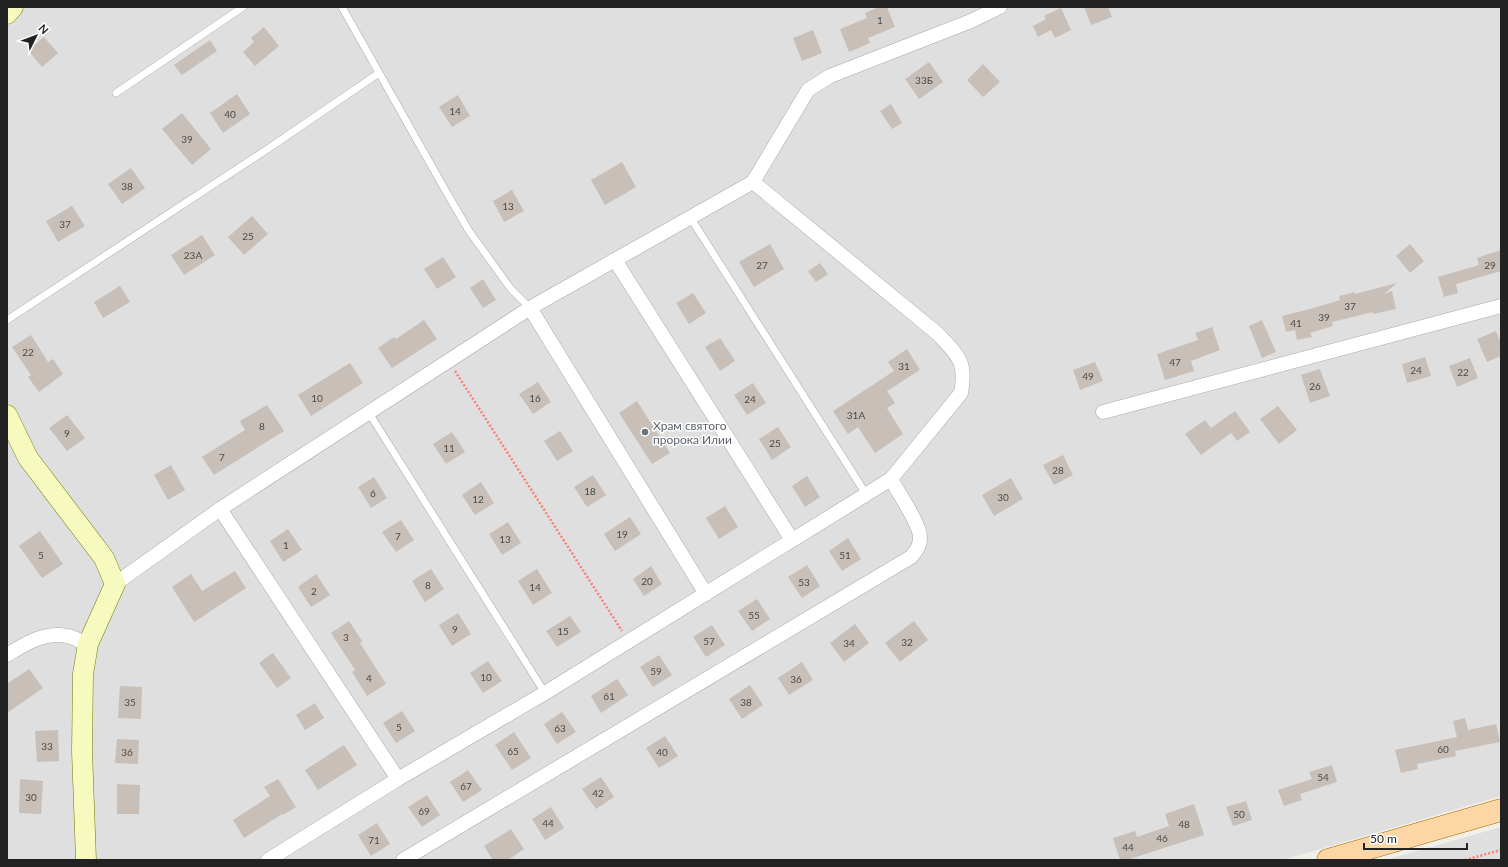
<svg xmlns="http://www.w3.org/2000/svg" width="1508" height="867" viewBox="0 0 1508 867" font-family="Lato,sans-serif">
<rect width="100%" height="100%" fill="#f2efe9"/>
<!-- residential -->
<g fill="#e0dfdf">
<polygon points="7,7 1501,7 1501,796 1283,860 7,860"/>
<polygon points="1501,827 1501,860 1385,860"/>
</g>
<!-- building -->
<g fill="#c7bfb8">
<polygon points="879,7 887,7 895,27 868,38 870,43 849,52 840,29 867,18 865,13"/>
<polygon points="1084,7 1108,7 1112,17 1091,25"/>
<polygon points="1061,8 1071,30 1055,38 1051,30 1038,37 1033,26 1046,19 1044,16"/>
<polygon points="264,27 279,46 255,66 243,52 254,42 251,38"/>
<polygon points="813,30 822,53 802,61 793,38"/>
<polygon points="44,37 58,53 42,67 28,50"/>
<polygon points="210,40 217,51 182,75 174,65"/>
<polygon points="929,62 943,82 919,99 905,79"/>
<polygon points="983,64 1000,82 983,97 967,80"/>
<polygon points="237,94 250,114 223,133 210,113"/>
<polygon points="458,95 470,116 452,127 439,107"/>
<polygon points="891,104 902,123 892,129 880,111"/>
<polygon points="182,113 211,149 192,165 162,129"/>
<polygon points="622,162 636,187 605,205 591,180"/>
<polygon points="131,168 145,188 122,204 108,184"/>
<polygon points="512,190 524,211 504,222 493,201"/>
<polygon points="72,206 85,226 58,242 46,221"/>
<polygon points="252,216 268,234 244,255 228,237"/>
<polygon points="202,235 215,255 184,275 171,255"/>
<polygon points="770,244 784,269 754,287 739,262"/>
<polygon points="1410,244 1424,261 1410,273 1396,256"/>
<polygon points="1501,250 1501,271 1456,284 1458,293 1444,297 1438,277 1479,265 1477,258"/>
<polygon points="443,257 456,277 437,289 424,269"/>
<polygon points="820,263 828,274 816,282 808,271"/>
<polygon points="483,279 496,300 483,308 470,288"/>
<polygon points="1397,283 1384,294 1392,291 1396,309 1373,314 1373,312 1332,322 1333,326 1310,333 1312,337 1297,340 1295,330 1286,332 1282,316 1314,308 1340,300 1339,296 1355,292 1355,294"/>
<polygon points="120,286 130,302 103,318 94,302"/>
<polygon points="693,293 706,313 689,324 676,303"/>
<polygon points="424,320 437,339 392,368 378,348 394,337 396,339"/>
<polygon points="1262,320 1276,352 1262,358 1249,326"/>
<polygon points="1212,327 1220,350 1191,361 1194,371 1165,380 1157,354 1198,340 1195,333"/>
<polygon points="1496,331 1501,343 1501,356 1487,362 1477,339"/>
<polygon points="31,335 48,362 53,359 63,374 39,392 28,377 31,375 12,347"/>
<polygon points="720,338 735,361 720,371 705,347"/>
<polygon points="907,349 920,370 887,391 895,403 887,408 903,434 875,453 858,427 848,434 833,411 894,371 888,362"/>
<polygon points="1425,357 1431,376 1407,383 1402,364"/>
<polygon points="1470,358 1478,378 1457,387 1449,366"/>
<polygon points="1095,362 1103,381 1080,390 1073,370"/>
<polygon points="350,363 363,383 311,416 298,395"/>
<polygon points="1320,369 1330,396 1310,403 1301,375"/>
<polygon points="538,382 551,402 533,414 519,394"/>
<polygon points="753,383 766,403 747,415 734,395"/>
<polygon points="637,401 670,453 652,464 619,413"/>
<polygon points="267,405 284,431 214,475 202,457 245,430 240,421"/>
<polygon points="1278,406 1297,430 1279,444 1260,419"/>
<polygon points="1235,411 1250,432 1237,441 1231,433 1201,455 1185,434 1205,420 1211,428"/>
<polygon points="67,415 85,438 67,451 49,428"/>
<polygon points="778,427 791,447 772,460 759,439"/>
<polygon points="560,431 573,451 557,461 544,441"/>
<polygon points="452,432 465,452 446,464 433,444"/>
<polygon points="1063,455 1073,475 1054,485 1043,465"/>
<polygon points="171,465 185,490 168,500 154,475"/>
<polygon points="593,475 606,495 587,507 574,487"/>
<polygon points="807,476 820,497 805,507 792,486"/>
<polygon points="374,477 387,498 371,508 358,487"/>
<polygon points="1011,478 1023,499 994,516 982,495"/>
<polygon points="481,482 494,503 475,515 462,495"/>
<polygon points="725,506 738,527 719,539 706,518"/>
<polygon points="630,517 641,534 615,551 604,534"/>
<polygon points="401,520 414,540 396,552 382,532"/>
<polygon points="508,522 521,543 502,555 489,534"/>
<polygon points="288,529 302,550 283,562 270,541"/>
<polygon points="40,531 63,564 42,578 19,546"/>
<polygon points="848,538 861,559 842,571 829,551"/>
<polygon points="807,565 820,586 802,598 788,577"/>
<polygon points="651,566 662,584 644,596 633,579"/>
<polygon points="431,569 444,589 425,602 412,581"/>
<polygon points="537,569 552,593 533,605 518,581"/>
<polygon points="235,571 246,588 194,622 172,587 191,574 202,591"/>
<polygon points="316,574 330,595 311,607 298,587"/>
<polygon points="757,599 770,619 752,631 738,611"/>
<polygon points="458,613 471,634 452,646 439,625"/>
<polygon points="570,616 581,632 557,647 546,631"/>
<polygon points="349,621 362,641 360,643 386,684 367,696 352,672 355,670 331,633"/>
<polygon points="914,621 928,640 900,662 885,643"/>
<polygon points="855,624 869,643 844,662 830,643"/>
<polygon points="712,625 725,645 706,657 693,637"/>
<polygon points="273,653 291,678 277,688 259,663"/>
<polygon points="659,655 672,675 653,687 640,667"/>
<polygon points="488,661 502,681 483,693 470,673"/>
<polygon points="802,662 813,680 789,695 778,678"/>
<polygon points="29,669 43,688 7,713 7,684"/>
<polygon points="617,679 628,695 601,713 591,696"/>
<polygon points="750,685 763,705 742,719 729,699"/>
<polygon points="120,686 142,687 141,719 118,718"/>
<polygon points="315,703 324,718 305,730 296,715"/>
<polygon points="402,711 415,731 396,743 383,723"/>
<polygon points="562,712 576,732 557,744 544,724"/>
<polygon points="1465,718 1468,730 1496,724 1500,742 1455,751 1456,756 1417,764 1418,769 1401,773 1395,750 1457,737 1453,721"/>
<polygon points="58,730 59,761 37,762 35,731"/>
<polygon points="514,732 531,758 512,770 495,745"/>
<polygon points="665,736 678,756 659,768 646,748"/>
<polygon points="117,739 139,740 138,764 115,763"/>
<polygon points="344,745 357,765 318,790 305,770"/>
<polygon points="1332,765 1337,782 1300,794 1302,800 1284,806 1278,790 1312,779 1309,772"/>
<polygon points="468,770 482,790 463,802 450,782"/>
<polygon points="601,777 614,797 596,809 582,789"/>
<polygon points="20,779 43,781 41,814 19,813"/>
<polygon points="278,779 296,807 283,815 282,814 244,838 233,820 270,796 264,787"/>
<polygon points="117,784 140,785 139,814 117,814"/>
<polygon points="427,795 440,815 422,827 408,807"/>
<polygon points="1246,801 1252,820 1233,826 1226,807"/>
<polygon points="1194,804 1204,835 1127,860 1120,860 1113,838 1135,831 1137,837 1169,826 1165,814"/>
<polygon points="551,807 564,828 545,840 532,819"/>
<polygon points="377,823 390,844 371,856 358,835"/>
<polygon points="511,829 524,849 508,860 493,860 484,846"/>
</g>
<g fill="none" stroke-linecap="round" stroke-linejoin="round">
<defs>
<g id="lane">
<polyline points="342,7 444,188 469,231 511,289 530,308"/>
<polyline points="116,93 243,7"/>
<polyline points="690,217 866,494"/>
<polyline points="7,320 272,146 379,73"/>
<polyline points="369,413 545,693"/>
</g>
<g id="street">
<polyline points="615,260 792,540"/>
<polyline points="530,308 706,594"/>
<polyline points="1103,412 1501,306"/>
<polyline points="220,509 398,779"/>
<polyline points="115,584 220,509 530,308 753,182 808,90 830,76 971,21 1000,7"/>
<path d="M7,655c18,-11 38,-24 60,-19 7,1 14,6 21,8"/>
<path d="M268,860l130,-81 147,-86 346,-214 70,-86c6,-32 -3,-37 -23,-59l-185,-152"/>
<path d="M403,860l508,-303c5,-6 9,-11 9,-19 1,-13 -23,-47 -29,-59"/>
</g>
<g id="secondary">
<polyline points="7,14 13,7"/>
<polyline points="7,415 28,458 104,558 115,584 88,644 83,674 82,751 86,860"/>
</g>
<polyline id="primary" points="1328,860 1501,810"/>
</defs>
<!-- lane casing -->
<use href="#lane" stroke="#a9a9a9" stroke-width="8"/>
<!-- street casing -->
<use href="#street" stroke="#a9a9a9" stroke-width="15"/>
<!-- secondary casing -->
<use href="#secondary" stroke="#707d05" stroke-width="21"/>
<!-- primary casing -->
<use href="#primary" stroke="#a06b00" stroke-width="23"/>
<!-- path -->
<g stroke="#fa8072" stroke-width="2.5" stroke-dasharray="2 2" stroke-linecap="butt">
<polyline points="455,371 622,631"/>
<polyline points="1465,860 1501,850"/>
</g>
<!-- lane -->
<use href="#lane" stroke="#fff" stroke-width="7"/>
<!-- street -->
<use href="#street" stroke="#fff" stroke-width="14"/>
<!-- secondary -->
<use href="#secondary" stroke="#f7fabf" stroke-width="20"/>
<!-- primary -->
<use href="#primary" stroke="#fcd6a4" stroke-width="22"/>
</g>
<!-- markers -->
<circle fill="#6b7280" stroke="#fff" stroke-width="1.5" cx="645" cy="432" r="4"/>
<g text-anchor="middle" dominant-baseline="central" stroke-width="3" stroke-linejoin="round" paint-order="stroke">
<!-- number labels -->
<g font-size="10" fill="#4b4948">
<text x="880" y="20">1</text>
<text x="924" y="80">33Б</text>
<text x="455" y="111">14</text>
<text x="230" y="114">40</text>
<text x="187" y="139">39</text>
<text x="127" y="186">38</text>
<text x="508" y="206">13</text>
<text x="65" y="224">37</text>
<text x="248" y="236">25</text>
<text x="193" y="255">23А</text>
<text x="762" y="265">27</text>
<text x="1490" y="265">29</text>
<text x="1350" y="306">37</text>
<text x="1324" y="317">39</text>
<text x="1296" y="323">41</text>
<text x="28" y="352">22</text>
<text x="1175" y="362">47</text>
<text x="904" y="366">31</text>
<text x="1416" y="370">24</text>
<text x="1463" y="372">22</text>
<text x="1088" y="376">49</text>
<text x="1315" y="386">26</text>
<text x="317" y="398">10</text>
<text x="535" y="398">16</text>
<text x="750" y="399">24</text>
<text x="856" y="415">31А</text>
<text x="262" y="426">8</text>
<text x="67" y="433">9</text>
<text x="775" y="443">25</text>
<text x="449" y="448">11</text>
<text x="222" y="457">7</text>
<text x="1058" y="470">28</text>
<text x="590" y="491">18</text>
<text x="373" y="493">6</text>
<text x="1003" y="497">30</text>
<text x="478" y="499">12</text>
<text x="622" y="534">19</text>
<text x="398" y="536">7</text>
<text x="505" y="539">13</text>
<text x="286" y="545">1</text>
<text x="41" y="555">5</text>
<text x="845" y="555">51</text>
<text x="647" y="581">20</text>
<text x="804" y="582">53</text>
<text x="428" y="585">8</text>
<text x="535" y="587">14</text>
<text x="314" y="591">2</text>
<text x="754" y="615">55</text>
<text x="455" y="629">9</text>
<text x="563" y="631">15</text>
<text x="346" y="637">3</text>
<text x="709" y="641">57</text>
<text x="907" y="642">32</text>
<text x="849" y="643">34</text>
<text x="656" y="671">59</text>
<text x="486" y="677">10</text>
<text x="369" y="678">4</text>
<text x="796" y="679">36</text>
<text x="609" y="696">61</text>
<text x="130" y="702">35</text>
<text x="746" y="702">38</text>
<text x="399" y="727">5</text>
<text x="560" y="728">63</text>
<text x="47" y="746">33</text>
<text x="1443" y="749">60</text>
<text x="513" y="751">65</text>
<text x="127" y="752">36</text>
<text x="662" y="752">40</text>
<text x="1323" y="777">54</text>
<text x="466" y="786">67</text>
<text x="598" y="793">42</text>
<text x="31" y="797">30</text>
<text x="424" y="811">69</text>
<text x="1239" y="814">50</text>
<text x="548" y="823">44</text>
<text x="1184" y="824">48</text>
<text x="1162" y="838">46</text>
<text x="374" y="840">71</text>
<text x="1128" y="847">44</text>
</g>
<!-- worship labels -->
<g font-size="12" fill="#5b616d" stroke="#fff" text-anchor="start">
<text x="653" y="425">Храм святого<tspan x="653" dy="14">пророка Илии</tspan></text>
</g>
</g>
<!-- border -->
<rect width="1508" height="867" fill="none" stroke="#222222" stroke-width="16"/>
<!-- north arrow -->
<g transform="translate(36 36) rotate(48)" stroke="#ffffff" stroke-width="3" paint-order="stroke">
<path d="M0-3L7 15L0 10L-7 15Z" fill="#222222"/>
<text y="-6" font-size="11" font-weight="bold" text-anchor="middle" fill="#222222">N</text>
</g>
<!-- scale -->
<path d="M1364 843v6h103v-6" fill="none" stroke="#222222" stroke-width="2"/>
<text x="1370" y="843" font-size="12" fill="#222222" stroke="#ffffff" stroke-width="3" paint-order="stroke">50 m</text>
</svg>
